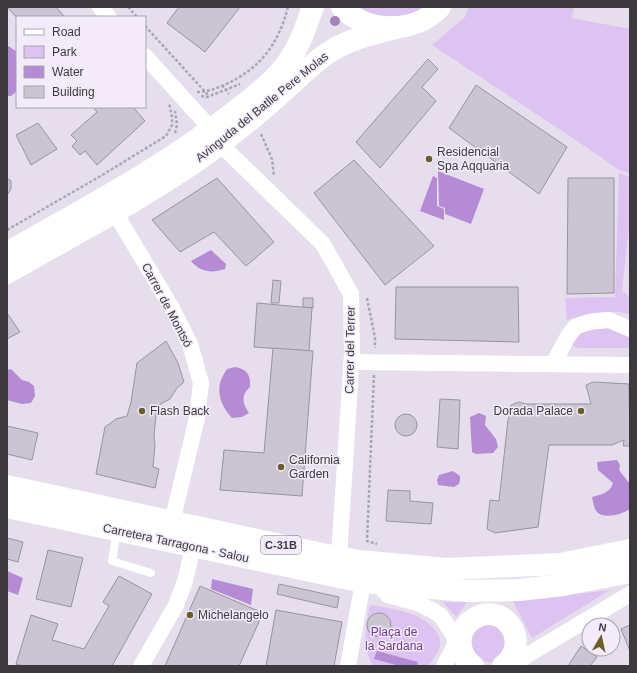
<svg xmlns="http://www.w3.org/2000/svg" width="637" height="673" viewBox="0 0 637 673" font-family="Arial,sans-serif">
<rect width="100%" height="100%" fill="#e6deed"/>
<!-- green -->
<g fill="#dcc3f2">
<polygon points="355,7 426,7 407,16 376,17"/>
<polygon points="469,7 574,7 572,18 630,29 630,173 619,170 577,141 432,45 465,17"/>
<path d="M619,173l11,4v39l-8,74 8,8v16c-22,-5 -42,-1 -63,6l-2,-22 50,-1z"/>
<path d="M608,327l22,9v12h-51l-6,-2v-3c9,-15 19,-14 35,-16z"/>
<polygon points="610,590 532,638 513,601"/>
<polygon points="443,602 467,602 456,617"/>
<path d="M370,605c22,4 50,6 65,25 3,5 6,9 5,14 -1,9 -7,15 -12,22h-54c-13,-17 -8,-41 -4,-61z"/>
<path d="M494,623l15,19 -15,20c-11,1 -15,-3 -23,-10 0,-25 -1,-24 23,-29z"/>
</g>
<!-- water -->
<g fill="#b48bd4">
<polygon points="7,45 17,52 17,91 11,96 7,96"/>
<polygon points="438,171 484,189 471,224 445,214 445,208 439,206"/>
<polygon points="433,176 437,178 437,206 444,209 444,220 420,211"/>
<path d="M211,250l15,14 -1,5c-13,4 -24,4 -34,-8z"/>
<path d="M235,367c12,2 16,8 15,20 -9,8 -8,16 -1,26l-7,4 -10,1c-9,-10 -16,-23 -11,-38 1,-3 4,-8 6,-11z"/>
<polygon points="11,369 22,380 29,382 34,386 35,396 31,403 22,404 7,400 7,370"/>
<polygon points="479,413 486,416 485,425 496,439 498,447 493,453 476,454 472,452 470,417"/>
<path d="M617,460l3,5 -1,5 11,14v25c-7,5 -25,10 -32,4 -4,-3 -5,-12 -6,-16 10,-3 18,-4 21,-14l-15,-13 -1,-8z"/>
<polygon points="453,471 460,476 460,480 459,484 454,487 438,485 437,480 439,475"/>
<polygon points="7,571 23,578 18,595 7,591"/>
<polygon points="212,579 253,589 251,605 211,589"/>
<polygon points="377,651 418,662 417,666 400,666 374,659"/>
</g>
<!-- building -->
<g fill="#cbc4d2" stroke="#9a92a0">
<polygon points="7,7 56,7 65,17 17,18"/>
<polygon points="179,7 240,7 205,52 167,23"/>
<polygon points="428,59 438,69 422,87 436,101 380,168 356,142"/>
<polygon points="476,85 567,147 539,194 449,128"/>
<polygon points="93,107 133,107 145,121 97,165 85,151 80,155 72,146 77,141 71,135 97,112"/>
<polygon points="38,123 57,149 31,165 16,135"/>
<polygon points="354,160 434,246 385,285 314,193"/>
<polygon points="7,178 11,181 11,189 7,195"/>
<polygon points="217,178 274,242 246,266 214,232 180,252 152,220"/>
<polygon points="568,178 614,178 614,293 567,294"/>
<polygon points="273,280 281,281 279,303 271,303"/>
<polygon points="396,287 518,287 519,342 395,339"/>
<polygon points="303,298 313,298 313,308 303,307"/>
<polygon points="257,303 312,308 309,351 254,347"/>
<polygon points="7,313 20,332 7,339"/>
<polygon points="166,341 178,363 184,382 177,388 170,399 157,406 154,435 155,445 153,467 159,469 155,488 96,474 105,427 116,419 127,416 131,402 137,363"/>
<polygon points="273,348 313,351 302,496 220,490 224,450 264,453"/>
<polygon points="593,382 629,384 630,446 623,446 624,440 612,445 549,445 538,527 495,533 487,529 490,500 499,501 508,420 509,418 509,410 511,405 519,402 526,404 591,404 586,385"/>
<polygon points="440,399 460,400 458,449 437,447"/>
<circle cx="406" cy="425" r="11"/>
<polygon points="7,426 38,433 32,460 7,454"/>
<polygon points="388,490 410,491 410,501 433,503 431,524 386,521"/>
<polygon points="7,538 23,542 18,562 7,559"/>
<polygon points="48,550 83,558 71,607 36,599"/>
<polygon points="119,576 152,594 112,666 23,666 16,664 31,615 58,624 52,640 84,649 109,606 103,602"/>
<polygon points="279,584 339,597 337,608 277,594"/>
<polygon points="200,586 263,613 239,666 165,666"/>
<polygon points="276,610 342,622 334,666 266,666"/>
<circle cx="379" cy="625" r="12"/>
<polygon points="630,625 630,651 621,629"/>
<polygon points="581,646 597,657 590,666 568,666"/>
</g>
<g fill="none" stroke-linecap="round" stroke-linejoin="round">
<!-- path -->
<g stroke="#aca6b1" stroke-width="2.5" stroke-dasharray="3 2" stroke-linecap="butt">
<polyline points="128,7 137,17"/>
<polyline points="145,26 209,96"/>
<polyline points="222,85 229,94"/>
<path d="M197,92c10,0 18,-3 27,-7 36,-16 54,-40 64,-78"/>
<polyline points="201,96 207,97 240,84"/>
<polyline points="175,133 177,125 175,111"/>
<polyline points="261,134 272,159 274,176"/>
<polyline points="7,230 104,174 166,136 172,125 172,117 169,103"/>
<polyline points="367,298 375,338 375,348"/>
<polyline points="374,375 367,541 377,544"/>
</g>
<!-- lane -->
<polyline stroke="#fff" stroke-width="8" points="117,531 112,561 151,573"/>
<!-- street -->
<g stroke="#fff" stroke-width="16">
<polyline points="100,7 109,17"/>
<polyline points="145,56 212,130"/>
<polyline points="220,144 323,244 351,294 352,353 339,557"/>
<polyline points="114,211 172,308 190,344 201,383 197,418 172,522"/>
<polyline points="352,362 630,365"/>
<polyline points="553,364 567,338 575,327 589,322 609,320 630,329"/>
<polyline points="377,583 388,595 417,603 432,610 441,616 452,633 461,651"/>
<polyline points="141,666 176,605 185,581 193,547"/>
<polyline points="348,666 363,582"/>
<polyline points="444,666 459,637"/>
<polyline points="504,666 521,659 630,594"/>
</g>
<!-- secondary -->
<g stroke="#fff" stroke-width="22">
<path d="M342,7c25,27 73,27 98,0"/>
<path d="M7,253c77,-44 156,-85 226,-140 19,-15 41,-31 55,-51 12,-17 18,-36 25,-55"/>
<path d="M7,273c64,-37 130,-71 191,-113 31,-22 61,-46 89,-72 15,-13 27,-27 44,-37 21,-13 45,-18 68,-24"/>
<path d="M473,666c-9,-7 -14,-17 -12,-29 1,-8 7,-15 14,-19 31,-17 57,26 28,48"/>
</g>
<!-- primary -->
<g stroke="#fff" stroke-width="22">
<polyline points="7,486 322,554 359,561 446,569 560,564 630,550"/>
<polyline points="7,507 363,582 467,591 519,590 563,585 630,572"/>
</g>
</g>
<!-- trees -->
<circle fill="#a383ba" cx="335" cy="21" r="5"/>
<!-- markers -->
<g fill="#685f2b" stroke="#f3ebfa" stroke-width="1.5">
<circle cx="429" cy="159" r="4"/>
<circle cx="142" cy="411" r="4"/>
<circle cx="581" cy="411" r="4"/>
<circle cx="281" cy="467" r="4"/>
<circle cx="190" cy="615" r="4"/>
</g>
<g text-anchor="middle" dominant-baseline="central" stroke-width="3" stroke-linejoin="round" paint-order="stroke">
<!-- shield labels -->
<rect fill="#f3ebfa" stroke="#736e76" stroke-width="1" x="261" y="536" width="40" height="18" rx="3"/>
<g font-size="11" font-weight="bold" fill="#3c393e">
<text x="281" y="545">C-31B</text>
</g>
<!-- street labels -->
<g font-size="12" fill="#3c393e" stroke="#f3ebfa">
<text transform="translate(262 107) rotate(-39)">Avinguda del Batlle Pere Molas</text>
<text transform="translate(167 305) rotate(62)">Carrer de Montsó</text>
<text transform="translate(350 350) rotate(-89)">Carrer del Terrer</text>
<text transform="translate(176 543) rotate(12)">Carretera Tarragona - Salou</text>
</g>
<!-- poi labels -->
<g font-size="12" fill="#3c393e" stroke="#f3ebfa" text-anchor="start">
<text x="437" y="152">Residencial<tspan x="437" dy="14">Spa Aqquaria</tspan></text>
<text x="150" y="411">Flash Back</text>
<text x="573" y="411" text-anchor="end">Dorada Palace</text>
<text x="289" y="460">California<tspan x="289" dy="14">Garden</tspan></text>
<text x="198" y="615">Michelangelo</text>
</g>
<!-- park labels -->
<g font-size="12" fill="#6d3990" stroke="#f3ebfa">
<text x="394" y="632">Plaça de<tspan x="394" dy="14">la Sardana</tspan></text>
</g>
</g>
<!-- border -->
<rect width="637" height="673" fill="none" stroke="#3c393e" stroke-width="16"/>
<!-- legend -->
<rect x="16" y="16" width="130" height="92" fill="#f3ebfa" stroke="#aaa4af"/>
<rect x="24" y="29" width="20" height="6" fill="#ffffff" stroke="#aaa4af"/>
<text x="52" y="36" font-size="12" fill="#3c393e">Road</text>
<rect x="24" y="46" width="20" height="12" fill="#dcc3f2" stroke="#aaa4af"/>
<text x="52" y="56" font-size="12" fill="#3c393e">Park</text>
<rect x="24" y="66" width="20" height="12" fill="#b48bd4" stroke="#aaa4af"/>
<text x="52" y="76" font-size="12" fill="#3c393e">Water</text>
<rect x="24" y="86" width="20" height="12" fill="#cbc4d2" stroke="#aaa4af"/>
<text x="52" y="96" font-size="12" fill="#3c393e">Building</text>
<!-- north arrow -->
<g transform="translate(601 637) rotate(9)"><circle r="19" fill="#f3ebfa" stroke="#aaa4af"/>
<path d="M0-3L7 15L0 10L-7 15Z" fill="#685f2b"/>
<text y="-6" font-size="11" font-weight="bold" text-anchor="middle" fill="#3c393e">N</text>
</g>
</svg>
